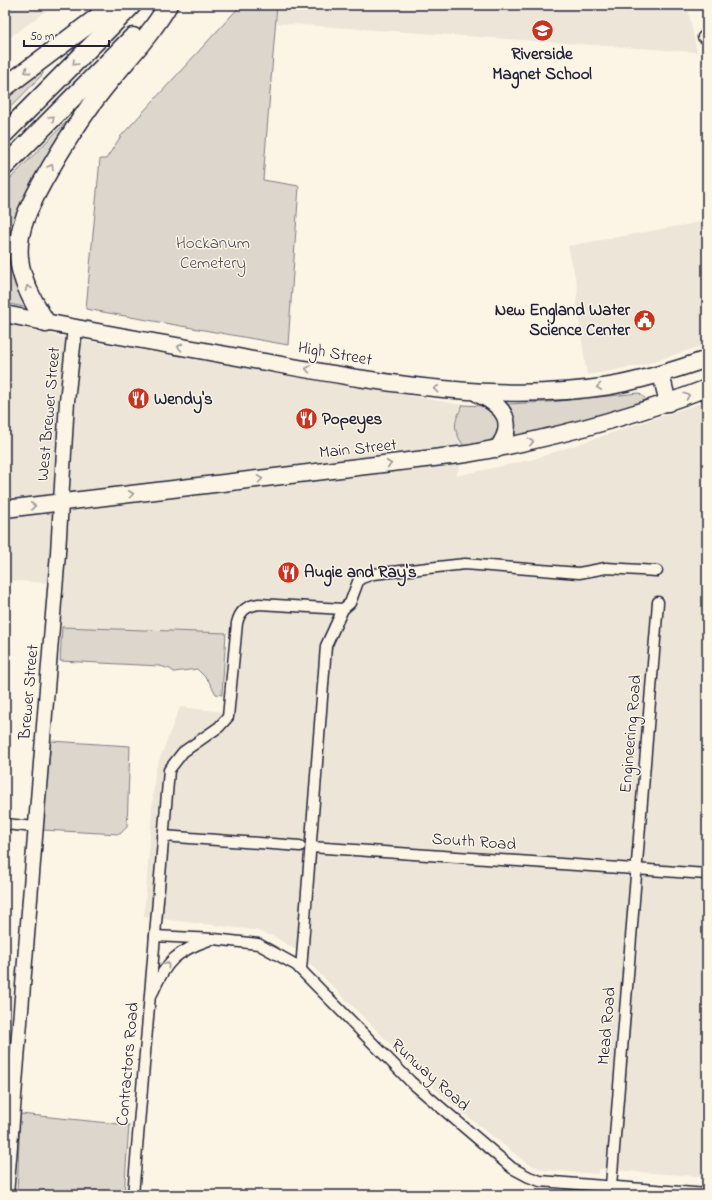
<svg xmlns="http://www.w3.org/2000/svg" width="712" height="1200" viewBox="0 0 712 1200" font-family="'Indie Flower',sans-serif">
<rect width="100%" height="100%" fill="#fcf5e5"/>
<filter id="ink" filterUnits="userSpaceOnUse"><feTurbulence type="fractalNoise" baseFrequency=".025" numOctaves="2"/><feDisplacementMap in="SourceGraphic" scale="8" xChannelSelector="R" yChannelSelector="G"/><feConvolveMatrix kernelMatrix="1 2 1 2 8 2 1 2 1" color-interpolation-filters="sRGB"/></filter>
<g filter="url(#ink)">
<!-- built -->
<g fill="#ece5d8">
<polygon points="5,5 54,5 5,41"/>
<polygon points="277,5 687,5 697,52 276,23"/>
<polygon points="707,221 707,344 643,365 587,375 576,301 578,289 568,246"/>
<polygon points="5,323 57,336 463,405 455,418 456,435 466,449 456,476 534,459 707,401 707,1177 600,1169 597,1174 544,1170 525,1162 447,1100 296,950 275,937 255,930 144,917 155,771 180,707 224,712 232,633 62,627 44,616 47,583 5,580"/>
</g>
<!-- green -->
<g fill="#dcd6cc" stroke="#7f7c84">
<polygon points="241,5 277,5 263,180 299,186 288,345 86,309 100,159 106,159 121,136"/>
<polygon points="41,71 43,72 43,74 5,113 5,95"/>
<polygon points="74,114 12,267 15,281 29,308 5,303 5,184"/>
<polygon points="639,393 648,401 589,420 516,437 512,420 506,404 549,402"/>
<path d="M463,405l21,1 11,6 5,14c-6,17 -18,20 -34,23 -13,-18 -14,-25 -3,-44z"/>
<polygon points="62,627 226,633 222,695 216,694 208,680 197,669 174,672 170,669 160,666 60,661"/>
<polygon points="51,741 130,746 127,827 120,834 42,830"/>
<polygon points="20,1114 129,1125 124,1195 17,1195"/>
</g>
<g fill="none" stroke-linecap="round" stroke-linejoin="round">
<defs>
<g id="street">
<polyline points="703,37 707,36"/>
<polyline points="5,824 35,827"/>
<polyline points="163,836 300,846"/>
<polyline points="311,847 707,874"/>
<polyline points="155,936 214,939 258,944 296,965 411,1082 512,1168 529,1177 540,1181 707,1194"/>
<polyline points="301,970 326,646 343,609"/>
<path d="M153,992c13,-31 24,-41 56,-52"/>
<polyline points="611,1186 658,602"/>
<path d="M133,1195l36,-425 14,-18 36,-25 9,-10 9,-94c3,-12 9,-17 22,-19l84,5 7,-6 9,-24 14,-5 92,-10 114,9 27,-5 51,3"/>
</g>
<polyline id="secondary" points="6,1195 58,553 67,401 75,328"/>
<g id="primary">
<path d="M5,314c81,17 162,30 243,45 120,21 240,46 362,27 34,-6 65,-16 97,-27"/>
<polyline points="661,374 668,403"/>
<path d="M478,394c26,12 39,29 19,55"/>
<path d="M5,509l462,-55c82,-15 162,-36 240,-66"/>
</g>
<g id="highway">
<polyline points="5,87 114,5"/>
<polyline points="5,133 132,5"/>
<polyline points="5,166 133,37"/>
<path d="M46,323c-12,-20 -25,-42 -27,-65 -3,-28 11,-53 24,-77 18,-32 37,-63 60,-92 22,-28 47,-53 65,-84"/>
</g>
</defs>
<!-- street casing -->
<use href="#street" stroke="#22223b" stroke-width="13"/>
<!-- secondary casing -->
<use href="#secondary" stroke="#22223b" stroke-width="17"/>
<!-- primary casing -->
<use href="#primary" stroke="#22223b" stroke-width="19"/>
<!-- highway casing -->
<use href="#highway" stroke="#22223b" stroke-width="21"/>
<!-- street -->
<use href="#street" stroke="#fcf5e5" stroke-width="10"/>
<!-- secondary -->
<use href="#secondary" stroke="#fcf5e5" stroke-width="14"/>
<!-- primary -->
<use href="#primary" stroke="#fcf5e5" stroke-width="16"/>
<!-- highway -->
<use href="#highway" stroke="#fcf5e5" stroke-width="18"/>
</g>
<!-- one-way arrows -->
<defs><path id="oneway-chevron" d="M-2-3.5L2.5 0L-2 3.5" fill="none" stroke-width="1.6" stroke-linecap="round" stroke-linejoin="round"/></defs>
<g stroke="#9a9698">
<use href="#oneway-chevron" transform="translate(75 63) rotate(135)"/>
<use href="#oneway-chevron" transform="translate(27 71) rotate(144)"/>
<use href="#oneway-chevron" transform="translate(52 118) rotate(-45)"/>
<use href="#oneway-chevron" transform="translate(51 167) rotate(-59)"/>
<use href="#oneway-chevron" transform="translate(28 288) rotate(-113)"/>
<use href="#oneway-chevron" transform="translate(180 347) rotate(-170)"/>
<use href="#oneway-chevron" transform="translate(308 369) rotate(-170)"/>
<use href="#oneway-chevron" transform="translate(599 387) rotate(173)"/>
<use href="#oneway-chevron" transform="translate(436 389) rotate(-174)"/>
<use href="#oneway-chevron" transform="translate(687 396) rotate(-21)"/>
<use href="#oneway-chevron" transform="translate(531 442) rotate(-13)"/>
<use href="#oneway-chevron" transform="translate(389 464) rotate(-7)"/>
<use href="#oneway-chevron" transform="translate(260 479) rotate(-7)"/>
<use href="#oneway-chevron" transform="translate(131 494) rotate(-7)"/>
<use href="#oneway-chevron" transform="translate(33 506) rotate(-6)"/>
<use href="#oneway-chevron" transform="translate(167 965) rotate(-51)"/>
</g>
</g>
<!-- icons -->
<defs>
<symbol id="school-disc" viewBox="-11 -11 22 22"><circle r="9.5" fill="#c8321e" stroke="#fcf5e5"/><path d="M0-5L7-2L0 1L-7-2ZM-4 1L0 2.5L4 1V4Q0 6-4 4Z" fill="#fff"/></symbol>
<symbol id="civic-disc" viewBox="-11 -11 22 22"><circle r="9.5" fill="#c8321e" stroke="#fcf5e5"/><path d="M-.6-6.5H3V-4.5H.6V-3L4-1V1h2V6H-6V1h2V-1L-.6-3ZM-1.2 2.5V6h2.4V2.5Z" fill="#fff"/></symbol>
<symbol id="restaurant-disc" viewBox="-11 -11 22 22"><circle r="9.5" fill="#c8321e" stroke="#fcf5e5"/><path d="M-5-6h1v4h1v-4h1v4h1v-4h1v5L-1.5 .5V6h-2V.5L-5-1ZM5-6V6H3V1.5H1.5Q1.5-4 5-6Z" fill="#fff"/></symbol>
</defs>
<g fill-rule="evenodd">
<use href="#school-disc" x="530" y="18" width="25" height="25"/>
<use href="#civic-disc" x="632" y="308" width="25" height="25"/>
<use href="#restaurant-disc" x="126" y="386" width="25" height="25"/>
<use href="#restaurant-disc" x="294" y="406" width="25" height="25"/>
<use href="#restaurant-disc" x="276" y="560" width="25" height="25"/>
</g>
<g text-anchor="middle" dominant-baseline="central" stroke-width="3" stroke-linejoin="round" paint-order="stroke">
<!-- poi labels -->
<g font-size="17" font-weight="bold" fill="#22223b" stroke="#fcf5e5" text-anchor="start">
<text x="542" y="54" text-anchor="middle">Riverside<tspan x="542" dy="20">Magnet School</tspan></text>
<text x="630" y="310" text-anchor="end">New England Water<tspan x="630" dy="20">Science Center</tspan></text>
<text x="154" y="399">Wendy's</text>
<text x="322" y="419">Popeyes</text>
<text x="304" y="572">Augie and Ray's</text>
</g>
<!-- park labels -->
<g font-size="17" fill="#504f5f" stroke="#fcf5e5">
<text x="213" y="243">Hockanum<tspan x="213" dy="20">Cemetery</tspan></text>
</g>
<!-- street labels -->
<g font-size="17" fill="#22223b" stroke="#fcf5e5">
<text transform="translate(335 354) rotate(10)">High Street</text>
<text transform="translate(49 414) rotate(-85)">West Brewer Street</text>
<text transform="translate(358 449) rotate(-6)">Main Street</text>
<text transform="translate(29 692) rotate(-85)">Brewer Street</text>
<text transform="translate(631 734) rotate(-85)">Engineering Road</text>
<text transform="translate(474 842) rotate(4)">South Road</text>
<text transform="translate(607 1026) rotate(-85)">Mead Road</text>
<text transform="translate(128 1064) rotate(-85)">Contractors Road</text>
<text transform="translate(430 1075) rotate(42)">Runway Road</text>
</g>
</g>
<!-- margin -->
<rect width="712" height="1200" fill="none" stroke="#fcf5e5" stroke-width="20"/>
<rect x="10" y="10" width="692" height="1180" fill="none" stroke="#22223b" stroke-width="1.5" filter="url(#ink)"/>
<!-- scale -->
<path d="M24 40v6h85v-6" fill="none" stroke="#22223b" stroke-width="2"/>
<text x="30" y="40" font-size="12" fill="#22223b" stroke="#fcf5e5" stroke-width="3" paint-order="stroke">50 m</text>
</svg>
